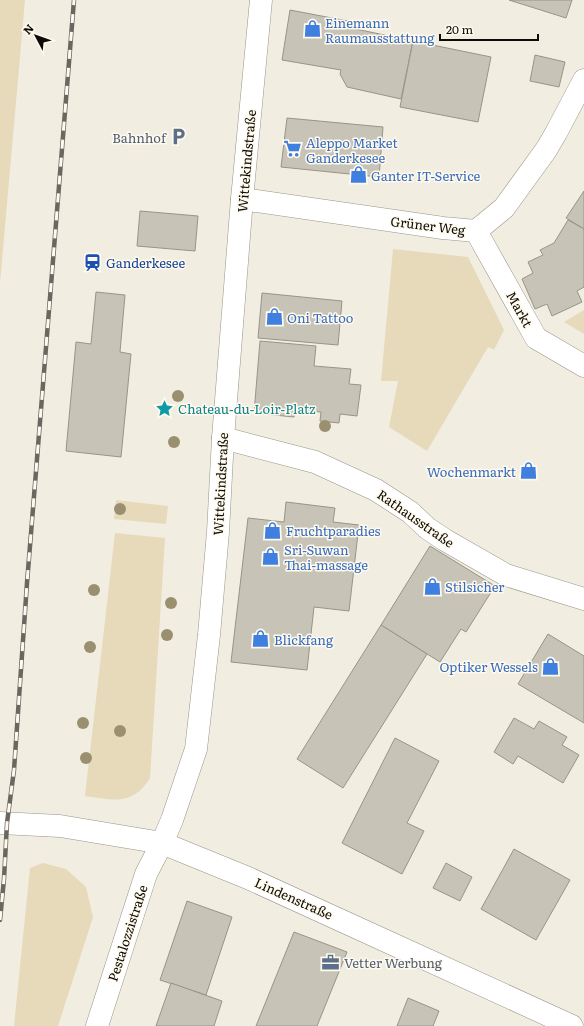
<svg xmlns="http://www.w3.org/2000/svg" width="584" height="1026" viewBox="0 0 584 1026" font-family="Literata,serif">
<rect width="100%" height="100%" fill="#f1ede0"/>
<!-- green -->
<g fill="#e6dabb">
<polygon points="0,0 25,0 0,283"/>
<polygon points="393,249 468,257 504,330 494,350 488,347 427,451 389,427 398,381 381,381"/>
<polygon points="584,310 584,334 564,322"/>
<polygon points="116,500 168,506 166,524 114,519"/>
<path d="M115,533l50,5 -15,240c-17,28 -37,22 -65,18z"/>
<polygon points="43,863 66,869 86,887 93,917 58,1026 14,1026 30,868"/>
</g>
<!-- building -->
<g fill="#c7c3b6" stroke="#989488">
<polygon points="509,0 572,0 566,18"/>
<polygon points="290,10 353,22 351,28 413,41 401,99 347,87 340,74 341,70 282,60"/>
<polygon points="413,41 491,57 478,122 400,107"/>
<polygon points="535,55 565,62 559,87 530,81"/>
<polygon points="287,118 383,127 379,177 281,167"/>
<polygon points="584,191 584,229 566,218"/>
<polygon points="140,211 198,216 195,251 137,246"/>
<polygon points="568,220 584,229 584,287 577,291 582,302 552,316 547,304 535,309 522,279 533,273 528,262 543,255 540,250 554,243"/>
<polygon points="96,292 125,295 120,352 131,354 121,457 66,451 76,342 91,344"/>
<polygon points="262,293 342,301 338,345 258,338"/>
<polygon points="260,341 316,346 314,366 351,369 349,384 361,385 357,416 340,414 339,423 320,421 321,412 295,410 294,417 254,413"/>
<polygon points="286,502 335,508 333,522 359,525 349,611 314,607 307,670 231,662 248,518 284,522"/>
<polygon points="430,546 495,586 466,632 461,629 440,662 381,625"/>
<polygon points="381,625 427,654 343,788 297,759"/>
<polygon points="548,634 584,656 584,723 518,684"/>
<polygon points="514,718 534,729 539,721 567,737 562,745 579,755 563,783 518,756 513,764 494,752"/>
<polygon points="395,738 439,761 407,823 424,831 402,874 342,843"/>
<polygon points="514,849 570,880 536,940 481,909"/>
<polygon points="446,863 472,877 460,901 433,888"/>
<polygon points="187,901 232,917 206,995 160,980"/>
<polygon points="294,932 347,952 317,1026 256,1026"/>
<polygon points="171,983 222,1001 214,1026 156,1026"/>
<polygon points="408,998 439,1011 433,1026 397,1026"/>
</g>
<g fill="none" stroke-linecap="round" stroke-linejoin="round">
<defs>
<g id="minor">
<polyline points="242,199 443,228 476,231 504,208 546,150 556,133 584,80"/>
<polyline points="476,231 536,338 584,366"/>
<polyline points="223,438 315,462 376,490 410,512 427,528 445,540 506,575 584,599"/>
<polyline points="0,823 60,826 162,843 248,878 572,1026"/>
<polyline points="97,1026 146,874 162,843 172,820 196,749 209,635 218,532 223,438 242,199 261,0"/>
</g>
</defs>
<!-- minor casing -->
<use href="#minor" stroke="#999589" stroke-width="23"/>
<!-- minor -->
<use href="#minor" stroke="#fff" stroke-width="22"/>
<defs>
<polyline id="rail" points="0,920 4,879 7,823 14,770 27,583 74,0"/>
</defs>
<!-- rail casing -->
<use href="#rail" stroke="#69675f" stroke-width="4.5"/>
<!-- rail -->
<use href="#rail" stroke="#fffaed" stroke-width="3" stroke-dasharray="9" stroke-linecap="butt"/>
</g>
<!-- trees -->
<g fill="#9a9070">
<circle cx="178" cy="396" r="6"/>
<circle cx="325" cy="426" r="6"/>
<circle cx="174" cy="442" r="6"/>
<circle cx="120" cy="509" r="6"/>
<circle cx="94" cy="590" r="6"/>
<circle cx="171" cy="603" r="6"/>
<circle cx="167" cy="635" r="6"/>
<circle cx="90" cy="647" r="6"/>
<circle cx="83" cy="723" r="6"/>
<circle cx="120" cy="731" r="6"/>
<circle cx="86" cy="758" r="6"/>
</g>
<!-- icons -->
<defs>
<symbol id="shop-bare" viewBox="-9 -9 18 18"><path d="M-5-2.5h2.3a2.7 3.5 0 0 1 5.4 0H5L5.5 6h-11ZM-1.5-2.5h3a1.5 2.3 0 0 0-3 0Z" fill="#3f7fe0" stroke="#fffaed" stroke-width="2.5" paint-order="stroke"/></symbol>
<symbol id="parking-bare" viewBox="-9 -9 18 18"><path d="M-3.5-5.5H1a3.5 3.5 0 0 1 0 7H-1V5.5H-3.5ZM-1-3.4V-.6H.8a1.4 1.4 0 0 0 0-2.8Z" fill="#5c6f8a" stroke="#fffaed" stroke-width="2.5" paint-order="stroke"/></symbol>
<symbol id="supermarket-bare" viewBox="-9 -9 18 18"><path d="M-6-5.5h2.5l.6 2H6L4.5 2H-2.5L-4.4-4H-6ZM-1.5 3.2a1.3 1.3 0 1 0 .1 0ZM3 3.2a1.3 1.3 0 1 0 .1 0Z" fill="#3f7fe0" stroke="#fffaed" stroke-width="2.5" paint-order="stroke"/></symbol>
<symbol id="station-bare" viewBox="-9 -9 18 18"><path d="M-3-6H3Q5-6 5-4V2Q5 4 3 4L4.5 6H3L1.5 4h-3L-3 6H-4.5L-3 4Q-5 4-5 2V-4Q-5-6-3-6ZM-3.5-4v3h7v-3ZM-3.5 1v1.5H-2V1ZM2 1v1.5H3.5V1Z" fill="#1a4fb4" stroke="#fffaed" stroke-width="2.5" paint-order="stroke"/></symbol>
<symbol id="sight-bare" viewBox="-9 -9 18 18"><path d="M0-6L1.8-2.2L6-1.7L2.9 1.2L3.7 5.4L0 3.3L-3.7 5.4L-2.9 1.2L-6-1.7L-1.8-2.2Z" fill="#0f9aa8" stroke="#fffaed" stroke-width="2.5" paint-order="stroke"/></symbol>
<symbol id="office-bare" viewBox="-9 -9 18 18"><path d="M-6-3h4V-5.5h4V-3h4V5H-6ZM-1-4.5V-3h2v-1.5ZM-6 0V1H6V0Z" fill="#5c6f8a" stroke="#fffaed" stroke-width="2.5" paint-order="stroke"/></symbol>
</defs>
<g fill-rule="evenodd">
<use href="#shop-bare" x="300" y="16" width="25" height="25"/>
<use href="#parking-bare" x="166" y="124" width="25" height="25"/>
<use href="#supermarket-bare" x="280" y="136" width="25" height="25"/>
<use href="#shop-bare" x="346" y="162" width="25" height="25"/>
<use href="#station-bare" x="80" y="250" width="25" height="25"/>
<use href="#shop-bare" x="262" y="304" width="25" height="25"/>
<use href="#sight-bare" x="152" y="396" width="25" height="25"/>
<use href="#shop-bare" x="516" y="458" width="25" height="25"/>
<use href="#shop-bare" x="260" y="518" width="25" height="25"/>
<use href="#shop-bare" x="258" y="544" width="25" height="25"/>
<use href="#shop-bare" x="420" y="574" width="25" height="25"/>
<use href="#shop-bare" x="248" y="626" width="25" height="25"/>
<use href="#shop-bare" x="538" y="654" width="25" height="25"/>
<use href="#office-bare" x="318" y="950" width="25" height="25"/>
</g>
<g text-anchor="middle" dominant-baseline="central" stroke-width="3" stroke-linejoin="round" paint-order="stroke">
<!-- shop labels -->
<g font-size="13" fill="#366cbe" stroke="#fffaed" text-anchor="start">
<text x="325" y="22">Einemann<tspan x="325" dy="15">Raumausstattung</tspan></text>
<text x="306" y="142">Aleppo Market<tspan x="306" dy="15">Ganderkesee</tspan></text>
<text x="371" y="175">Ganter IT-Service</text>
<text x="287" y="317">Oni Tattoo</text>
<text x="516" y="471" text-anchor="end">Wochenmarkt</text>
<text x="286" y="530">Fruchtparadies</text>
<text x="284" y="549">Sri-Suwan<tspan x="284" dy="15">Thai-massage</tspan></text>
<text x="445" y="586">Stilsicher</text>
<text x="274" y="639">Blickfang</text>
<text x="538" y="666" text-anchor="end">Optiker Wessels</text>
</g>
<!-- service labels -->
<g font-size="13" fill="#4e5e75" stroke="#fffaed" text-anchor="end">
<text x="166" y="137">Bahnhof</text>
<text x="344" y="962" text-anchor="start">Vetter Werbung</text>
</g>
<!-- street labels -->
<g font-size="13" fill="#0d0b07" stroke="#fffaed">
<text transform="translate(246 161) rotate(-85)">Wittekindstraße</text>
<text transform="translate(428 225) rotate(7)">Grüner Weg</text>
<text transform="translate(520 309) rotate(61)">Markt</text>
<text transform="translate(220 484) rotate(-87)">Wittekindstraße</text>
<text transform="translate(416 518) rotate(35)">Rathausstraße</text>
<text transform="translate(294 898) rotate(24)">Lindenstraße</text>
<text transform="translate(127 933) rotate(-72)">Pestalozzistraße</text>
</g>
<!-- transit labels -->
<g font-size="13" fill="#164399" stroke="#fffaed" text-anchor="start">
<text x="106" y="262">Ganderkesee</text>
</g>
<!-- culture labels -->
<g font-size="13" fill="#0d838f" stroke="#fffaed" text-anchor="start">
<text x="178" y="408">Chateau-du-Loir-Platz</text>
</g>
</g>
<!-- north arrow -->
<g transform="translate(36 36) rotate(311)" stroke="#fffaed" stroke-width="3" paint-order="stroke">
<path d="M0-3L7 15L0 10L-7 15Z" fill="#0d0b07"/>
<text y="-6" font-size="11" font-weight="bold" text-anchor="middle" fill="#0d0b07">N</text>
</g>
<!-- scale -->
<path d="M440 34v6h98v-6" fill="none" stroke="#0d0b07" stroke-width="2"/>
<text x="446" y="34" font-size="12" fill="#0d0b07" stroke="#fffaed" stroke-width="3" paint-order="stroke">20 m</text>
</svg>
